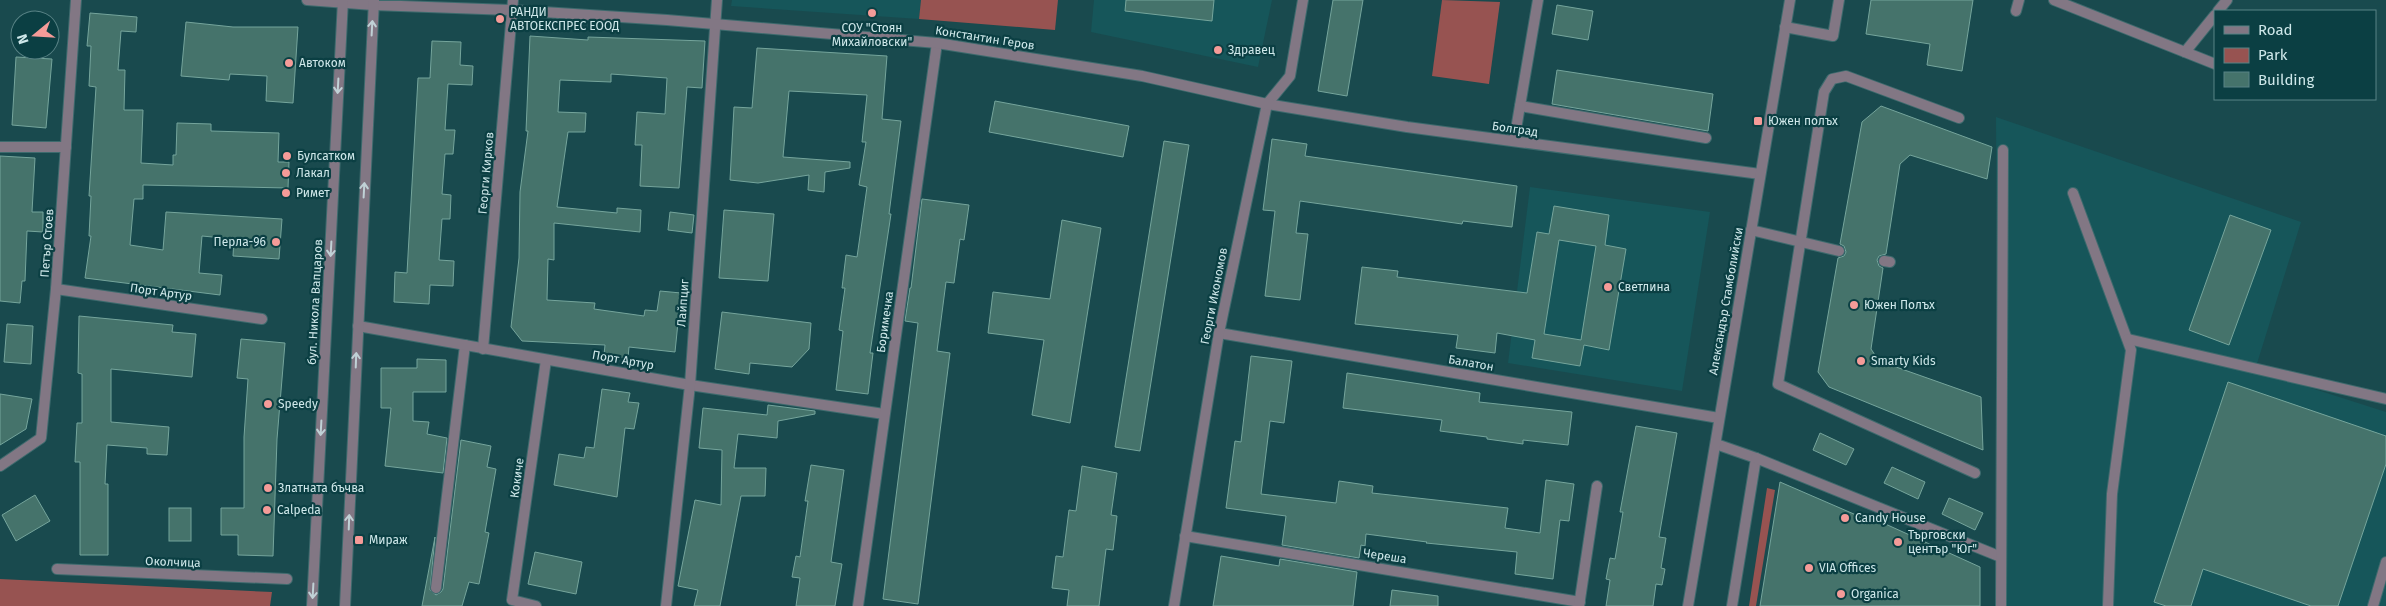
<svg xmlns="http://www.w3.org/2000/svg" width="2386" height="606" viewBox="0 0 2386 606" font-family="'Fira Sans',sans-serif">
<rect width="100%" height="100%" fill="#194a4e"/>
<!-- built -->
<g fill="#16565a">
<polygon points="732,0 921,0 919,19 731,6"/>
<polygon points="1094,0 1272,0 1258,67 1091,32"/>
<polygon points="1996,117 2301,222 2255,370 2386,412 2386,606 1999,606"/>
<polygon points="1530,187 1710,212 1682,391 1508,363"/>
</g>
<!-- green -->
<g fill="#975351">
<polygon points="921,0 1058,0 1055,30 919,19"/>
<polygon points="1442,0 1500,2 1489,84 1432,76"/>
<polygon points="1767,488 1775,490 1756,606 1749,606"/>
<polygon points="0,579 272,592 270,606 0,606"/>
</g>
<!-- building -->
<g fill="#45736b" stroke="#75a59c" fill-rule="evenodd">
<polygon points="1126,0 1214,0 1212,21 1125,11"/>
<polygon points="1333,0 1363,0 1347,96 1318,91"/>
<polygon points="1871,0 1973,0 1962,71 1927,65 1930,44 1866,34"/>
<polygon points="1557,5 1593,11 1588,40 1552,34"/>
<polygon points="90,13 137,17 136,32 121,31 118,70 125,70 124,110 143,110 141,163 173,165 173,155 176,155 177,123 211,124 211,131 279,133 278,162 289,162 288,188 143,185 143,199 134,199 130,245 163,250 166,212 282,219 279,259 233,256 234,239 202,236 199,273 222,275 220,295 85,278 91,236 89,236 91,196 89,196 96,87 89,86 91,46 87,46"/>
<polygon points="186,22 233,27 298,27 293,103 266,101 267,76 230,74 229,80 181,76"/>
<polygon points="530,36 588,40 588,37 705,41 702,88 687,87 679,188 640,186 642,145 635,145 637,112 665,114 667,78 611,74 611,82 560,80 558,112 586,113 585,132 568,132 557,207 617,213 617,208 641,210 640,232 554,223 554,260 548,259 547,300 595,303 594,309 644,316 645,310 657,311 660,291 681,293 675,352 629,347 628,358 604,355 605,345 522,341 511,327 519,258 520,192 528,131 526,131"/>
<polygon points="432,41 461,42 460,65 473,66 472,85 448,84 445,130 455,130 453,154 445,154 442,194 451,195 450,219 442,219 439,260 454,261 453,286 430,285 429,304 394,302 395,272 407,273 418,78 430,78"/>
<polygon points="757,48 887,56 882,119 901,121 889,214 891,214 870,353 873,353 868,394 836,390 843,331 839,330 845,288 842,288 846,255 857,257 867,187 859,185 866,142 862,142 867,95 789,91 783,157 850,162 850,168 825,172 824,192 808,190 809,175 758,183 730,180 734,107 752,108"/>
<polygon points="16,57 52,59 46,128 12,125"/>
<polygon points="1557,70 1713,94 1708,131 1552,104"/>
<polygon points="995,101 1129,126 1123,157 989,132"/>
<polygon points="1881,106 1992,147 1987,179 1910,155 1900,164 1886,254 1879,256 1877,260 1879,266 1883,268 1871,349 1879,361 1981,397 1983,450 1829,387 1818,372 1838,258 1844,256 1846,252 1844,246 1840,244 1862,122"/>
<polygon points="1272,139 1307,144 1305,156 1517,186 1512,227 1463,221 1462,224 1300,201 1296,233 1308,234 1300,300 1265,296 1275,211 1263,210"/>
<polygon points="1164,141 1189,145 1140,451 1115,447"/>
<polygon points="0,156 35,158 32,212 43,212 43,232 27,231 25,281 22,281 20,303 0,301"/>
<polygon points="922,199 969,205 964,240 960,239 954,283 946,282 937,351 950,353 918,604 883,599 918,323 905,321 910,288 911,288"/>
<path d="M1554,206l55,9 -4,30 21,4 -17,101 -25,-5 -4,21 -48,-8 3,-18 -38,-7 -2,20 -39,-5 2,-13 -103,-11 7,-57 36,4 -1,6 130,16 10,-61 12,2zM1559,240l37,6 -15,94 -37,-6z"/>
<polygon points="724,210 774,214 768,281 719,278"/>
<polygon points="670,212 694,215 692,233 668,230"/>
<polygon points="2230,215 2271,230 2229,345 2189,330"/>
<polygon points="1062,220 1101,228 1070,423 1032,415 1044,340 988,333 993,292 1050,299"/>
<polygon points="722,312 811,323 809,349 792,367 750,363 749,374 715,369"/>
<polygon points="79,316 173,325 172,332 196,334 192,377 111,369 111,422 169,427 167,455 147,454 147,448 107,445 105,484 108,484 108,555 80,555 80,462 75,462 77,423 82,423 82,374 78,373"/>
<polygon points="7,324 33,326 31,364 4,362"/>
<polygon points="241,339 285,343 277,439 273,556 238,555 238,535 221,535 221,508 244,508 244,437 248,379 237,378"/>
<polygon points="1251,356 1292,361 1284,423 1270,421 1261,494 1336,503 1339,481 1373,486 1372,493 1508,508 1505,528 1540,533 1546,480 1574,484 1569,521 1560,520 1553,579 1515,574 1517,552 1426,543 1427,542 1366,534 1365,546 1361,545 1359,558 1282,545 1286,516 1226,508 1235,441 1241,442"/>
<polygon points="417,359 446,360 446,392 413,392 413,421 429,422 427,434 447,438 443,473 385,466 391,408 381,408 381,368 417,368"/>
<polygon points="1347,373 1480,393 1479,402 1572,412 1568,445 1523,440 1523,444 1487,439 1487,437 1440,431 1442,420 1343,408"/>
<polygon points="2228,382 2386,436 2386,464 2338,606 2311,606 2203,569 2191,606 2166,606 2154,602"/>
<polygon points="602,389 630,393 628,402 639,403 634,429 625,428 617,497 554,485 559,454 584,458 586,447 594,448"/>
<polygon points="0,394 32,399 26,429 0,445"/>
<polygon points="768,405 815,411 815,414 778,421 777,438 738,434 734,468 766,468 765,496 741,496 720,606 694,606 698,590 678,586 695,500 721,505 722,450 699,448 703,408 767,415"/>
<polygon points="1636,426 1677,433 1659,537 1666,538 1661,568 1665,569 1662,585 1656,584 1653,606 1606,606 1610,580 1606,579 1610,558 1615,559 1623,512 1620,512"/>
<polygon points="1820,433 1854,449 1846,465 1813,450"/>
<polygon points="461,440 491,446 487,467 496,469 485,532 489,533 479,584 469,582 462,606 422,606 435,537 430,590 436,595 441,592 443,589"/>
<polygon points="811,465 844,470 831,562 842,564 835,606 796,606 800,578 792,577 796,556 800,557 808,501 805,501"/>
<polygon points="1082,466 1117,473 1111,515 1117,516 1113,550 1106,549 1099,606 1067,606 1069,590 1052,588 1056,556 1063,557 1069,510 1076,511"/>
<polygon points="1892,467 1925,482 1918,499 1884,483"/>
<polygon points="1780,482 1870,521 1870,517 1980,567 1980,606 1760,606"/>
<polygon points="35,495 50,521 16,541 2,515"/>
<polygon points="1949,498 1983,513 1975,530 1942,514"/>
<rect x="169" y="508" width="22" height="33"/>
<polygon points="535,552 582,562 576,594 528,584"/>
<polygon points="1221,556 1279,566 1280,559 1357,572 1353,606 1213,606"/>
<polygon points="1392,590 1438,596 1438,606 1390,606"/>
</g>
<g fill="none" stroke-linecap="round" stroke-linejoin="round">
<defs>
<g id="service">
<polyline points="2054,0 2215,64"/>
<polyline points="2016,11 2019,0"/>
<polyline points="2218,11 2227,0"/>
<polyline points="1785,27 1833,36 1839,0"/>
<polyline points="2185,52 2215,15"/>
<polyline points="1520,106 1706,138"/>
<polyline points="1959,118 1846,76 1832,79 1824,92 1778,384 1975,473"/>
<polyline points="2073,193 2131,350 2112,494 2108,606"/>
<polyline points="1751,230 1839,251"/>
<polyline points="1884,261 1890,262"/>
<polyline points="2128,339 2386,399"/>
<polyline points="1716,444 1756,458 1732,606"/>
<polyline points="1756,458 2001,557"/>
<polyline points="436,588 465,345"/>
<polyline points="2001,606 2003,150"/>
<polyline points="2373,606 2386,562"/>
</g>
<polyline id="pedestrian" points="57,569 287,579"/>
<g id="minor">
<polyline points="1514,141 1538,0"/>
<polyline points="0,147 66,147"/>
<polyline points="56,289 262,319"/>
<polyline points="358,326 690,385 884,414"/>
<polyline points="1219,333 1719,418"/>
<polyline points="483,349 513,0"/>
<polyline points="0,466 41,438 56,289 76,0"/>
<polyline points="1185,536 1580,602"/>
<polyline points="536,606 512,600 546,360"/>
<polyline points="666,606 690,385 717,0"/>
<polyline points="858,606 937,43"/>
<polyline points="1174,606 1219,333 1267,104 1290,76 1303,0"/>
<polyline points="1579,606 1597,486"/>
</g>
<g id="tertiary">
<polyline points="307,0 373,5 512,10 667,20 937,43 1142,76 1267,104 1407,127 1760,174"/>
<polyline points="312,606 343,0"/>
<polyline points="345,606 374,0"/>
<polyline points="1688,606 1790,0"/>
</g>
</defs>
<!-- service casing -->
<use href="#service" stroke="#3d6a6d" stroke-width="12"/>
<!-- pedestrian casing -->
<use href="#pedestrian" stroke="#3d6a6d" stroke-width="12"/>
<!-- minor casing -->
<use href="#minor" stroke="#3d6a6d" stroke-width="12"/>
<!-- tertiary casing -->
<use href="#tertiary" stroke="#3d6a6d" stroke-width="12"/>
<!-- service -->
<use href="#service" stroke="#827784" stroke-width="10"/>
<!-- pedestrian -->
<use href="#pedestrian" stroke="#827784" stroke-width="10"/>
<!-- minor -->
<use href="#minor" stroke="#827784" stroke-width="10"/>
<!-- tertiary -->
<use href="#tertiary" stroke="#827784" stroke-width="10"/>
</g>
<!-- one-way arrows -->
<defs><path id="oneway-shaft" d="M-6 0H5M1.5-3L5.5 0L1.5 3" fill="none" stroke-width="1.6" stroke-linecap="round" stroke-linejoin="round" transform="scale(1.25)"/></defs>
<g stroke="#c0d1d6">
<use href="#oneway-shaft" transform="translate(372 28) rotate(-87)"/>
<use href="#oneway-shaft" transform="translate(338 86) rotate(93)"/>
<use href="#oneway-shaft" transform="translate(364 190) rotate(-87)"/>
<use href="#oneway-shaft" transform="translate(331 249) rotate(93)"/>
<use href="#oneway-shaft" transform="translate(356 360) rotate(-88)"/>
<use href="#oneway-shaft" transform="translate(321 428) rotate(93)"/>
<use href="#oneway-shaft" transform="translate(349 522) rotate(-88)"/>
<use href="#oneway-shaft" transform="translate(313 591) rotate(93)"/>
</g>
<!-- markers -->
<g fill="#f59b98" stroke="#0b3f43" stroke-width="2">
<circle cx="872" cy="13" r="5"/>
<circle cx="500" cy="19" r="5"/>
<circle cx="1218" cy="50" r="5"/>
<circle cx="289" cy="63" r="5"/>
<rect x="1753" y="116" width="10" height="10" rx="2.5"/>
<circle cx="287" cy="156" r="5"/>
<circle cx="286" cy="173" r="5"/>
<circle cx="286" cy="193" r="5"/>
<circle cx="276" cy="242" r="5"/>
<circle cx="1608" cy="287" r="5"/>
<circle cx="1854" cy="305" r="5"/>
<circle cx="1861" cy="361" r="5"/>
<circle cx="268" cy="404" r="5"/>
<circle cx="268" cy="488" r="5"/>
<circle cx="267" cy="510" r="5"/>
<circle cx="1845" cy="518" r="5"/>
<rect x="354" y="535" width="10" height="10" rx="2.5"/>
<circle cx="1898" cy="542" r="5"/>
<circle cx="1809" cy="568" r="5"/>
<circle cx="1841" cy="594" r="5"/>
</g>
<g text-anchor="middle" dominant-baseline="central" stroke-width="4.5" stroke-linejoin="round" paint-order="stroke">
<!-- poi labels -->
<g font-size="12" fill="#cfe8ea" stroke="#0b3f43" text-anchor="start">
<text x="510" y="12">РАНДИ<tspan x="510" dy="14">АВТОЕКСПРЕС ЕООД</tspan></text>
<text x="872" y="28" text-anchor="middle">СОУ "Стоян<tspan x="872" dy="14">Михайловски"</tspan></text>
<text x="1228" y="50">Здравец</text>
<text x="299" y="63">Автоком</text>
<text x="1768" y="121">Южен полъх</text>
<text x="297" y="156">Булсатком</text>
<text x="296" y="173">Лакал</text>
<text x="296" y="193">Римет</text>
<text x="266" y="242" text-anchor="end">Перла-96</text>
<text x="1618" y="287">Светлина</text>
<text x="1864" y="305">Южен Полъх</text>
<text x="1871" y="361">Smarty Kids</text>
<text x="278" y="404">Speedy</text>
<text x="278" y="488">Златната бъчва</text>
<text x="277" y="510">Calpeda</text>
<text x="1855" y="518">Candy House</text>
<text x="1908" y="535">Търговски<tspan x="1908" dy="14">център "Юг"</tspan></text>
<text x="369" y="540">Мираж</text>
<text x="1819" y="568">VIA Offices</text>
<text x="1851" y="594">Organica</text>
</g>
<!-- street labels -->
<g font-size="12" fill="#cfe8ea" stroke="#0b3f43">
<text transform="translate(985 38) rotate(9)">Константин Геров</text>
<text transform="translate(1515 129) rotate(8)">Болград</text>
<text transform="translate(486 173) rotate(-85)">Георги Кирков</text>
<text transform="translate(47 243) rotate(-86)">Петър Стоев</text>
<text transform="translate(161 292) rotate(8)">Порт Артур</text>
<text transform="translate(1214 296) rotate(-79)">Георги Икономов</text>
<text transform="translate(1726 301) rotate(-80)">Александър Стамболийски</text>
<text transform="translate(315 302) rotate(-87)">бул. Никола Вапцаров</text>
<text transform="translate(683 303) rotate(-86)">Лайпциг</text>
<text transform="translate(885 322) rotate(-82)">Боримечка</text>
<text transform="translate(623 360) rotate(10)">Порт Артур</text>
<text transform="translate(1471 363) rotate(10)">Балатон</text>
<text transform="translate(517 478) rotate(-82)">Кокиче</text>
<text transform="translate(1385 556) rotate(9)">Череша</text>
<text transform="translate(173 562) rotate(2)">Околчица</text>
</g>
</g>
<!-- legend -->
<rect x="2214" y="10" width="162" height="90" fill="#0b3f43" stroke="#598386"/>
<rect x="2224" y="26" width="25" height="8" fill="#827784" stroke="#598386"/>
<text x="2258" y="35" font-size="15" fill="#cfe8ea">Road</text>
<rect x="2224" y="48" width="25" height="15" fill="#975351" stroke="#598386"/>
<text x="2258" y="60" font-size="15" fill="#cfe8ea">Park</text>
<rect x="2224" y="72" width="25" height="15" fill="#45736b" stroke="#598386"/>
<text x="2258" y="85" font-size="15" fill="#cfe8ea">Building</text>
<!-- north arrow -->
<g transform="translate(35 35) rotate(252)"><circle r="24" fill="#0b3f43" stroke="#598386"/>
<path d="M0-4L9 19L0 12L-9 19Z" fill="#f59b98"/>
<text y="-8" font-size="14" font-weight="bold" text-anchor="middle" fill="#cfe8ea">N</text>
</g>
</svg>
